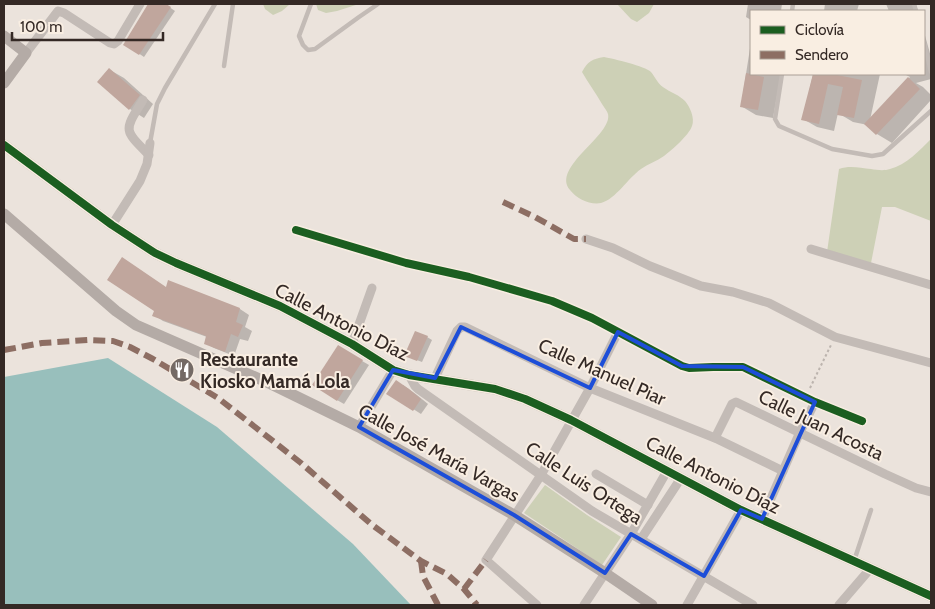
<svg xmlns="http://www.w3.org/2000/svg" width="935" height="609" viewBox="0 0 935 609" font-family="Cabin,sans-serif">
<rect width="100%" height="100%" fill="#ebe3dc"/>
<!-- green -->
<g fill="#cdd0b6">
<polygon points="263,4 290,4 282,11 273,15 265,9"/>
<polygon points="316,4 359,4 337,11 326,13 318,10"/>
<polygon points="617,4 654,4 649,13 637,22 631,19"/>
<path d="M604,57c10,2 41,9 47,15 5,6 7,13 15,17 6,4 13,6 19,12 5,6 10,17 7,25 -3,9 -20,24 -28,30 -7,5 -16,8 -23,13 -13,9 -25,30 -40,34 -11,2 -24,-4 -31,-13 -19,-23 43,-55 38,-76 -1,-3 -4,-7 -6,-10 -6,-11 -14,-21 -20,-32 6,-11 10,-13 22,-15z"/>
<path d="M931,139v82l-36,-14h-13l-11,56 -44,-11 12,-83c11,-4 21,-1 32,0 6,1 13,2 19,0 16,-4 30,-19 41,-30z"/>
<polygon points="545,485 587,515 621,537 602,565 524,513"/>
</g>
<!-- water -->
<polygon fill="#98bfbc" points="108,358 217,427 353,544 411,605 4,605 4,377"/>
<!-- shadow -->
<g fill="#0003">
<polygon points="150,4 165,4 175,11 144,57 125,44"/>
<polygon points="748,4 782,4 781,11 751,11 751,20 746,17"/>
<polygon points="825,4 859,4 857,11 824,11"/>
<polygon points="886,4 916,4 918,11 889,11"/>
<polygon points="924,32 931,57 931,79 916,83 923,87 931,95 931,100 892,143 877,134 868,125 853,122 838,113 834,131 817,127 803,119 813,74 880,74 870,120 910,77 904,74 924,74"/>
<polygon points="751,42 751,74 781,74 773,118 756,115 741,106"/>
<polygon points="110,70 124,78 153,104 144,118 130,109 99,82"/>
<polygon points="169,282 240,309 249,315 245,327 252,331 248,341 240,339 234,356 214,348 205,343 207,337 163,321 154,315"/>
<polygon points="427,337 432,340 422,362 409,357"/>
<polygon points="338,347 369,365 344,404 337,400"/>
<polygon points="403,385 417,395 428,404 421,414 388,393"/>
</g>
<!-- building -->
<g fill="#c0a69d">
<polygon points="148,4 166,4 171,7 139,55 123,45"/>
<polygon points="109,68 140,95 129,110 97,82"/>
<polygon points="746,73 764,77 758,110 740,107"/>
<polygon points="813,74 832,74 862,80 854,118 837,115 843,87 828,84 819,124 801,120"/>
<polygon points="908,77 920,89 876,135 864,124"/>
<polygon points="122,257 166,287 168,280 240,308 236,322 243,325 238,337 231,334 225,352 204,344 206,336 152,316 154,311 107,280"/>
<polygon points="415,331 428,336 417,361 404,356"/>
<polygon points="338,345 363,360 337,401 312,385"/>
<polygon points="396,380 409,389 421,399 413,411 386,394"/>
</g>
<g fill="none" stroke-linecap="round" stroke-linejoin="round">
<!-- path -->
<polyline stroke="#bcb4ae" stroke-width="2" stroke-dasharray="2.5 2.5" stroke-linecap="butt" points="810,388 831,345"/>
<!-- lane -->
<g stroke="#c3bbb6" stroke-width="4.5">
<polyline points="311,4 299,36 303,45 308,50 315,49 359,17 378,4"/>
<polyline points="914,4 916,11"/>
<polyline points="792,11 793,4"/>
<polyline points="924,42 931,72"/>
<polyline points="224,66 233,4"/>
<polyline points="782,74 775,119 779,126 832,149 872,156 883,154 931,111"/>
<polyline points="150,143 157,104 165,88 215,4"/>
<polyline points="854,561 871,510"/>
</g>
<!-- street -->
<g stroke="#c3bbb6" stroke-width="9">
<polyline points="26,53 58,11 64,13 110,43 114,44 118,41 140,4"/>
<path d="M143,100c-19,31 -20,29 6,55"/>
<polyline points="112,225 140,181 147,164 150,143"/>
<polyline points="296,230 406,263 469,277 552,301 592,318 682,366 689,368 713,367 743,367 815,402 862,421"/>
<polyline points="586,239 613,248 650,266 701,286 733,292 769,303 835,337 931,363"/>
<polyline points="811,249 931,285"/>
<polyline points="352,344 372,288"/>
<polyline points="409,375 415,386 418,389 592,511 753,605"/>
<polyline points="435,378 457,331 461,327 465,327 590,388 715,438 783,471"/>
<polyline points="359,427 393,370"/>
<polyline points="715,438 732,404 736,402 885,474 916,488 931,492"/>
<polyline points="596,474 648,505"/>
<polyline points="762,519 800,432 815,402"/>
<polyline points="641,539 681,478"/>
<polyline points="537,605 486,560 541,475 590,388 618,332"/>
<polyline points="584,605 631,534 667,471"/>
<polyline points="687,605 741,510"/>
<polyline points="839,605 870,569"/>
</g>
<!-- secondary -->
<g stroke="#b4aba6" stroke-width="11">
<polyline points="4,36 26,53 4,83"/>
<polyline points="4,145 112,225 155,253 176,263 280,306 352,344 393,370 409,375 495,389 525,399 571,420 741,510 931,596"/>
<polyline points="4,214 116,311 136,325 271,384 359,427 514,515 605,573 652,605"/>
</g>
<!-- quiet -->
<g stroke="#8d6e63" stroke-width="6" stroke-dasharray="12 6" stroke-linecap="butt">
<polyline points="503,202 535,217 574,239 586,239"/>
<polyline points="4,350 42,343 88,340 113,341 130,347 153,359 218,398 301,463 371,524 421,561 447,574 464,589 477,605"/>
<polyline points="421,561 423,576 438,605"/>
<polyline points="464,589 486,560"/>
</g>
<defs>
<g id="cycleway">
<polyline points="4,145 112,225 155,253 176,263 280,306 352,344 393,370 409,375 495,389 525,399 571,420 741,510 931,596"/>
<polyline points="296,230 406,263 469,277 552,301 592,318 682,366 689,368 713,367 743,367 815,402 862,421"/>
</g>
</defs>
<!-- cycleway casing -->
<use href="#cycleway" stroke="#f9eee2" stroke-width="11"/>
<!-- cycleway -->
<use href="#cycleway" stroke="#1b5e20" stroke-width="8"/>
</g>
<!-- marked area -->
<path fill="none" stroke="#1d4ed8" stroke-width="4" stroke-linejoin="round" d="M461,327l129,61 28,-56 64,34 61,1 72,35 -53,117 -21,-9 -37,66 -73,-42 -26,39 -91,-58 -155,-88 34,-57 42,8z"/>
<!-- icons -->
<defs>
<symbol id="restaurant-disc" viewBox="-11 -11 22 22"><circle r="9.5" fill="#746a65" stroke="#f9eee2"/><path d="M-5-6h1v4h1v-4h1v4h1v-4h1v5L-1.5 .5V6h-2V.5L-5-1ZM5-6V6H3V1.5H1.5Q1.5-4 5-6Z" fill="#fff"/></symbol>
</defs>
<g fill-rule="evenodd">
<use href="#restaurant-disc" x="168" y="356" width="28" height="28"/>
</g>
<g text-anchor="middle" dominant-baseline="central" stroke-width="4" stroke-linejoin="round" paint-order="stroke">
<!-- street labels -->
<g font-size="19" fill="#342925" stroke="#f9eee2">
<text transform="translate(342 322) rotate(27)">Calle Antonio Díaz</text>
<text transform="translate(602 372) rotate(24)">Calle Manuel Piar</text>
<text transform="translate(821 425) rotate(26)">Calle Juan Acosta</text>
<text transform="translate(439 453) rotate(29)">Calle José María Vargas</text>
<text transform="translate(713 475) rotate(27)">Calle Antonio Díaz</text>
<text transform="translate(584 483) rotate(33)">Calle Luis Ortega</text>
</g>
<!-- poi labels -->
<g font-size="19" font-weight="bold" fill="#342925" stroke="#f9eee2" text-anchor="start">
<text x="200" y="359">Restaurante<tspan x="200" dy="22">Kiosko Mamá Lola</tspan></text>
</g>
</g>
<!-- border -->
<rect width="935" height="609" fill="none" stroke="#342925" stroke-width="10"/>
<!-- legend -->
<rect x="750" y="10" width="175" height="65" fill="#f9eee2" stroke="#aa9f96"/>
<rect x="760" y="26" width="25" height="8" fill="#1b5e20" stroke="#aa9f96"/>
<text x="795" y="35" font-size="15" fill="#342925">Ciclovía</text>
<rect x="760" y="51" width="25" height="8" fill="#8d6e63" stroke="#aa9f96"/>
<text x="795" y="60" font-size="15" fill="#342925">Sendero</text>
<!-- scale -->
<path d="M12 32v8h151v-8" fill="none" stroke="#342925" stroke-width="2.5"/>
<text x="20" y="32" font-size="15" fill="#342925" stroke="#f9eee2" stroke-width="4" paint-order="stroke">100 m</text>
</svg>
